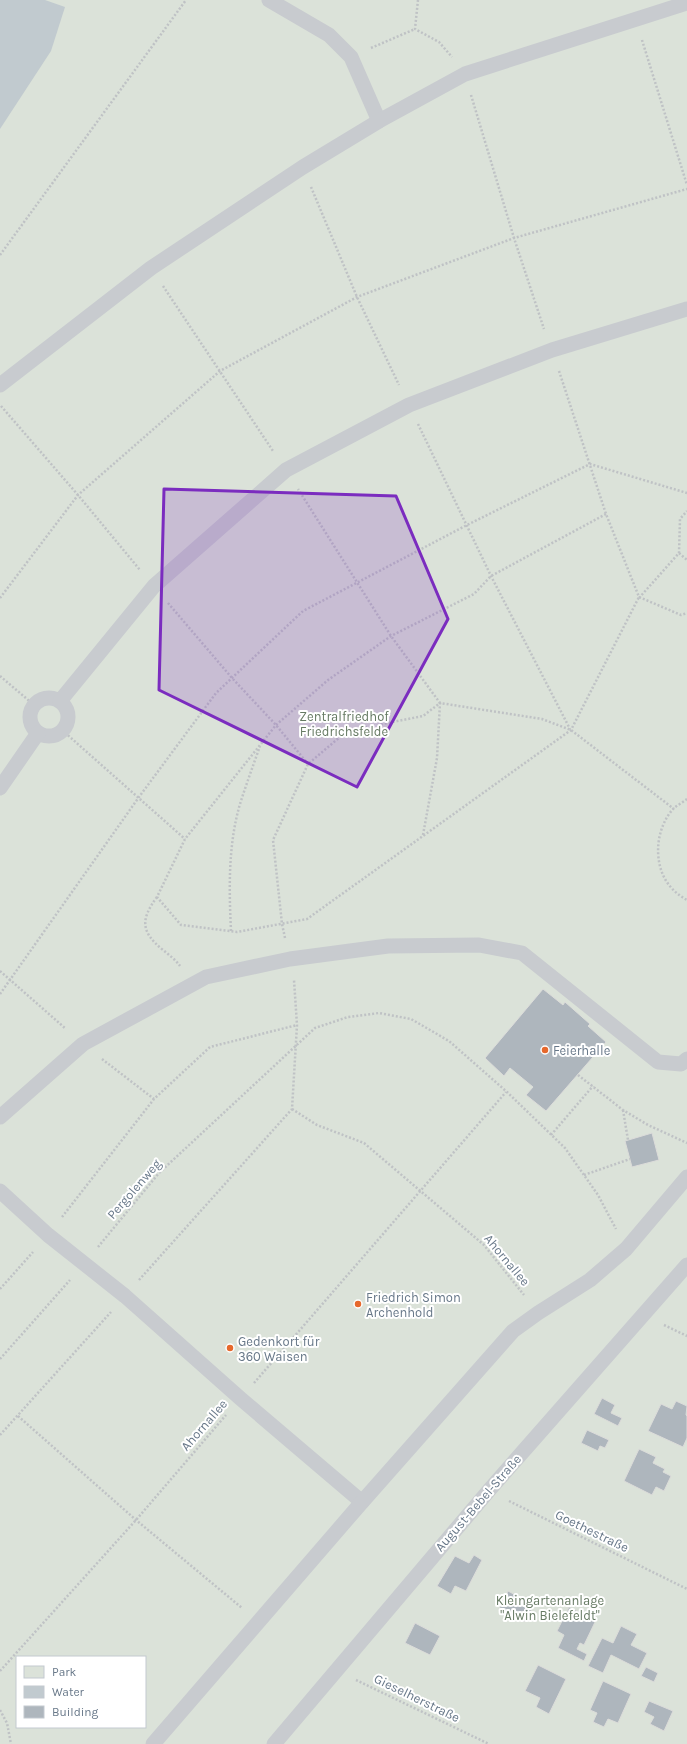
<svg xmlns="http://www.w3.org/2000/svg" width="687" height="1744" viewBox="0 0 687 1744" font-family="Karla,sans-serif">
<rect width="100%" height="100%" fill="#fafaf8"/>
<!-- green -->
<path fill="#dbe2d9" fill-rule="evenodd" d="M0,0h687v1744h-687zM17,1657h128v70h-128z"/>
<!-- water -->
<polygon fill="#c1cacf" points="0,0 45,0 65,7 51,51 0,129"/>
<!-- building -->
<g fill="#aeb6bd" stroke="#dcdcda">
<polygon points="543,989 563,1005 565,1002 590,1024 588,1026 606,1042 546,1111 526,1095 533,1087 510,1068 504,1076 485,1058"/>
<polygon points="652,1133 659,1160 632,1167 625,1141"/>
<polygon points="602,1398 615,1405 611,1413 622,1418 618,1426 594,1414"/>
<polygon points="676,1401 687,1406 686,1415 687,1416 687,1438 683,1447 648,1431 661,1404 672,1409"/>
<polygon points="587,1430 609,1440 605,1448 600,1446 598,1451 581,1443"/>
<polygon points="639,1449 656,1457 653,1463 665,1469 663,1472 671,1476 664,1491 656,1487 652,1495 624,1481"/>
<polygon points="474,1555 482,1560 466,1591 455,1586 451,1594 437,1586 455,1556 469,1563"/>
<polygon points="508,1591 534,1605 525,1622 499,1609"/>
<polygon points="569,1607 596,1620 584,1645 580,1643 577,1649 587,1654 584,1661 558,1648 564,1635 557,1631"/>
<polygon points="415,1623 440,1636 430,1655 405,1643"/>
<polygon points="621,1626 637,1634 631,1645 647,1653 639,1669 611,1655 603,1673 588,1666 602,1638 613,1643"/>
<polygon points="538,1665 566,1679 549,1714 536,1707 540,1698 525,1691"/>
<polygon points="646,1667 658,1673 654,1682 641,1676"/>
<polygon points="603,1681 631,1694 618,1723 608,1719 604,1727 593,1722 597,1713 590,1710"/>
<polygon points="649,1701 673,1711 664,1731 650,1724 654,1717 644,1712"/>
</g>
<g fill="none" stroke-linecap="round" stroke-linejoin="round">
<!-- path -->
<g stroke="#bfc2c5" stroke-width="2.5" stroke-dasharray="2 2" stroke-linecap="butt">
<polyline points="418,0 415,29 439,42 452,57"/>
<polyline points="642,40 687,185"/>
<polyline points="371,48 415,29"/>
<polyline points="471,95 514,238 544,329"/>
<polyline points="311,187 357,297 399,385"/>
<polyline points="0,255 186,0"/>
<polyline points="163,286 273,451"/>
<polyline points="559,371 606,514 639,597 681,615 687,613"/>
<polyline points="1,406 78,495 140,570"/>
<polyline points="418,424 491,576 570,729"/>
<polyline points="606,514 491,576 474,594 391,636 328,680 276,725 185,839 157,897 181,925 237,932 307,919 571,730 639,597"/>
<polyline points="679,553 687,560"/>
<polyline points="0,598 78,495 220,371 357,297 514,238 687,189"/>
<polyline points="639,598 679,553 680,519 687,511"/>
<polyline points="168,603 232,678 276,725 308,764"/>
<polyline points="0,676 34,705"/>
<polyline points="62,730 185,839"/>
<path d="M687,799c-4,3 -9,6 -13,9 -17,18 -21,49 -9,71 5,9 13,16 22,21"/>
<polyline points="423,835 437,758 440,703 542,719 571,730 674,809"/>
<path d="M157,897c-17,23 -16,35 6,53 6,5 13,10 17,16"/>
<path d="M231,931c-2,-42 -3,-86 9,-127 6,-19 13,-38 20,-58"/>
<polyline points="285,938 282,924 273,840 308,764 347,731 423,716 440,703 391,636 298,489"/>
<polyline points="0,971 66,1029"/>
<polyline points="0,994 139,797 216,693 303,611 467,525 590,464 687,493"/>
<polyline points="102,1059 154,1099"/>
<polyline points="578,1075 623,1110 648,1125 687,1143"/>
<polyline points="292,1109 317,1125 364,1143 484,1245 524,1295"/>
<polyline points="623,1110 628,1140"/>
<polyline points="551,1135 593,1086"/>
<polyline points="584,1175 630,1159"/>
<polyline points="62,1217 154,1099 210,1047 297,1025"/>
<polyline points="98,1247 159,1173 315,1028 348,1017 379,1013 411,1019 449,1041 507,1092 565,1148 598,1195 616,1229"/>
<polyline points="139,1280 292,1109 297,1025 294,980"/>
<polyline points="0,1289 33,1252"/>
<polyline points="664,1325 687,1336"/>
<polyline points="0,1359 70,1280"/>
<polyline points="254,1383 506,1092"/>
<polyline points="18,1416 136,1520 242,1608"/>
<polyline points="0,1435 111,1312"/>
<polyline points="509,1501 687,1589"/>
<polyline points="0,1671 136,1520 226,1415"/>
<polyline points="356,1680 489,1744"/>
<polyline points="0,1710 7,1723 11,1744"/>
</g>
<!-- service -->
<g stroke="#c8cbcf" stroke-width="15">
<polyline points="269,0 329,35 351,57 379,121"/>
<polyline points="0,385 151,268 303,167 379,121 465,74 687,3"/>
<circle cx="49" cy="717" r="19"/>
<polyline points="60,701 154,586 286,470 409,405 552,350 687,309"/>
<polyline points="0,788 38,733"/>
<polyline points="0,1117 83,1044 206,977 290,959 388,946 479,945 522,953 658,1062 681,1064 687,1059"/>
<polyline points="0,1191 48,1235 125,1296 241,1399 362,1502"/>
<polyline points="153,1744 362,1502 513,1331 538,1313 590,1280 626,1249 687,1177"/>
<polyline points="274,1744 491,1488 687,1265"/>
</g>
</g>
<!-- marked area -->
<path fill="#7b2cbf" fill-opacity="0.2" stroke="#7b2cbf" stroke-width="3" stroke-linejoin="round" d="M164,489l232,7 52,123 -91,168 -198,-97z"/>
<!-- markers -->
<g fill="#e6682c" stroke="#fff" stroke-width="1.5">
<circle cx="545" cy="1050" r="4"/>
<circle cx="358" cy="1304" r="4"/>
<circle cx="230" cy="1348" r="4"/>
</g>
<g text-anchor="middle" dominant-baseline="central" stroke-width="4" stroke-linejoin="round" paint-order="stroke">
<!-- park labels -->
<g font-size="13" fill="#667a63" stroke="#fff">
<text x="344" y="716">Zentralfriedhof<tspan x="344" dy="15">Friedrichsfelde</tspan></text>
<text x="550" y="1600">Kleingartenanlage<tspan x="550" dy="15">"Alwin Bielefeldt"</tspan></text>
</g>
<!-- poi labels -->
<g font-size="13" fill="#687889" stroke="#fff" text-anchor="start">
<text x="553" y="1050">Feierhalle</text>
<text x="366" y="1297">Friedrich Simon<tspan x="366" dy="15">Archenhold</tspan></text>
<text x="238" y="1341">Gedenkort für<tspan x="238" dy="15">360 Waisen</tspan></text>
</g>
<!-- street labels -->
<g font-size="13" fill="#687889" stroke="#fff">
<text transform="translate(134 1189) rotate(-49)">Pergolenweg</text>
<text transform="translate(507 1260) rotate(50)">Ahornallee</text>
<text transform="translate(204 1425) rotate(-49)">Ahornallee</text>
<text transform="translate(478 1503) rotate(-49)">August-Bebel-Straße</text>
<text transform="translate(592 1531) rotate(26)">Goethestraße</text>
<text transform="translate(417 1698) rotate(26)">Gieselherstraße</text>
</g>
</g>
<!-- legend -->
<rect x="16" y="1656" width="130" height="72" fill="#ffffff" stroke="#c3c9d0"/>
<rect x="24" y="1666" width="20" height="12" fill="#dbe2d9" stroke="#c3c9d0"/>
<text x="52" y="1676" font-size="12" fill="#687889">Park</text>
<rect x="24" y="1686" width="20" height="12" fill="#c1cacf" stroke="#c3c9d0"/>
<text x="52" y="1696" font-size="12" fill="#687889">Water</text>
<rect x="24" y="1706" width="20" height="12" fill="#aeb6bd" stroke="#c3c9d0"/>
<text x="52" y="1716" font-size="12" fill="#687889">Building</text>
</svg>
